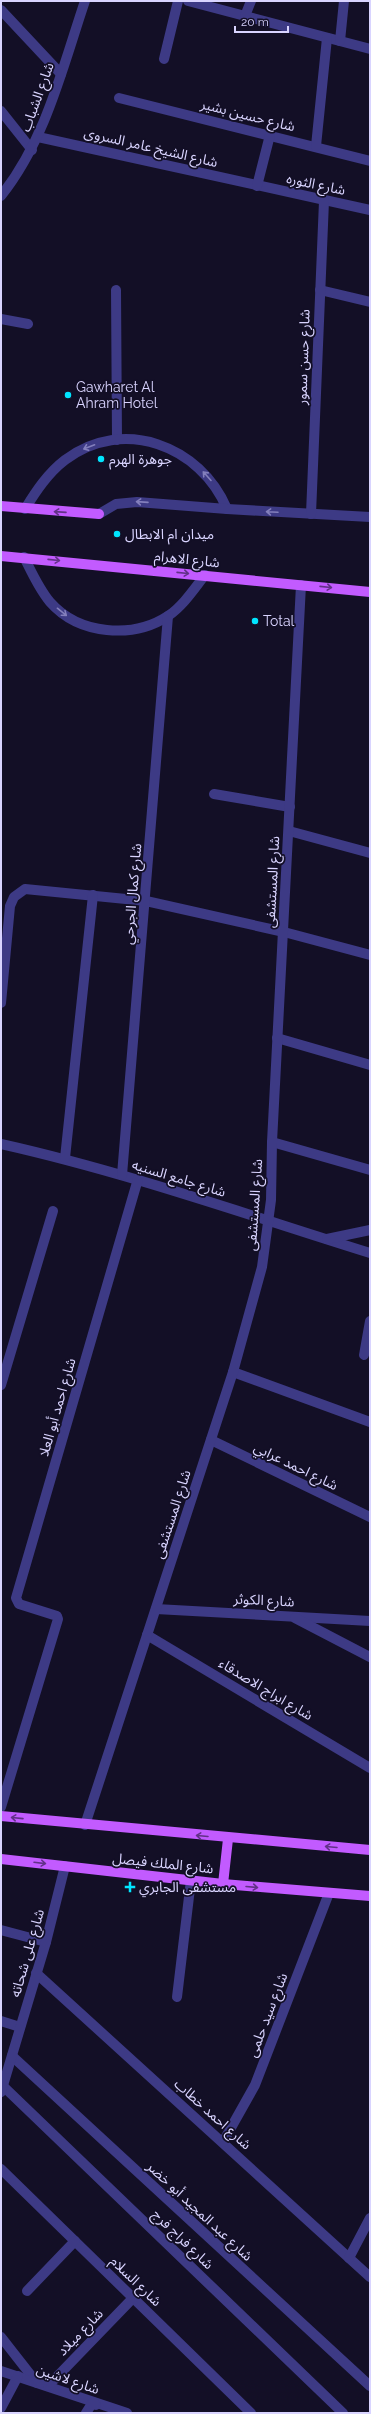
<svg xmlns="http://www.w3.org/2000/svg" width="371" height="2414" viewBox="0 0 371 2414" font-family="Raleway,'Noto Sans Arabic',sans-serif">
<rect width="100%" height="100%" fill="#130f26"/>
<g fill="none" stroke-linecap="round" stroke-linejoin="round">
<!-- street -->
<g stroke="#3d3a85" stroke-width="10">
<polyline points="188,1 370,49"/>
<polyline points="1,10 61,74"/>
<polyline points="245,16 251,1"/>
<polyline points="340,41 344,1"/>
<polyline points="164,59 178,1"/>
<polyline points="119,98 370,161"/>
<polyline points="1,111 32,150"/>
<polyline points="38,137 370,210"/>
<polyline points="316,146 327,38"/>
<polyline points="257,186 270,135"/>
<path d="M1,196c45,-57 61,-127 84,-195"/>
<polyline points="116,290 117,440"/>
<polyline points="320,290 370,302"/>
<polyline points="1,319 28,324"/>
<path d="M25,509c11,-18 23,-36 40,-49 58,-44 136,-14 162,49"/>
<polyline points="99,514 116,504 137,502 227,509 370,517"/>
<polyline points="311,514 324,201"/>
<path d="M24,557c8,16 15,32 26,45 29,33 83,37 118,14 15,-10 26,-27 37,-41"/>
<polyline points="214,794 290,807"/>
<polyline points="289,831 370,853"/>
<polyline points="1,1003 10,906 14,897 25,889 146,901 284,932 370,955"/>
<polyline points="277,1038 370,1065"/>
<polyline points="272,1142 370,1170"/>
<path d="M1,1144c125,28 247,71 369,109"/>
<polyline points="65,1158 93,895"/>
<polyline points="122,1175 168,616"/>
<polyline points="327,1239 370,1230"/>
<polyline points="364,1355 370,1321"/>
<polyline points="233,1372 370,1422"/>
<polyline points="1,1385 53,1211"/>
<polyline points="211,1440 370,1517"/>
<polyline points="156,1609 370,1621"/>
<polyline points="295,1618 370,1657"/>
<polyline points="147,1635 370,1768"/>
<polyline points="1,1807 58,1619 57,1616 19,1604 16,1598 138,1179"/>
<polyline points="85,1825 233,1372 262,1267 271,1200 272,1142 301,585"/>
<polyline points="1,1930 46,1942"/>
<polyline points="36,1973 370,2277"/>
<polyline points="177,1997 191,1880"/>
<polyline points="1,2021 20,2027"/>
<polyline points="12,2056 370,2386"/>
<polyline points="3,2086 343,2413"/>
<polyline points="1,2092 46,1942 65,1866"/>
<polyline points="223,2142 255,2085 329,1893"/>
<polyline points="1,2169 251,2413"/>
<polyline points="349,2258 370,2218"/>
<polyline points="27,2291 75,2241"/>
<polyline points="1,2337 37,2383"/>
<polyline points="1,2371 127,2413"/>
<polyline points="48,2386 133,2298"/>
<polyline points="1,2408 18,2376"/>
<polyline points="86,2413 93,2402 96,2405"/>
</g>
<!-- primary -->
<g stroke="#c25bff" stroke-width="10">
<polyline points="1,506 99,514"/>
<polyline points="1,556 370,592"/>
<polyline points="1,1816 370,1850"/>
<polyline points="1,1859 223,1884 370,1896"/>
<polyline points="223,1884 228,1839"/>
</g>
</g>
<!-- one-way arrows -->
<defs><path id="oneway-shaft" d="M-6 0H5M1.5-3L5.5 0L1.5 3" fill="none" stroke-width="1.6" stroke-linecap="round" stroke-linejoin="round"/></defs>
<g stroke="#837fbc">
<use href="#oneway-shaft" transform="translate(89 447) rotate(159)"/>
<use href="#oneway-shaft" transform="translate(207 476) rotate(-132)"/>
<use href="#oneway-shaft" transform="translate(142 502) rotate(-176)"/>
<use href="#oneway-shaft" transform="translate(272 512) rotate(-177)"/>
<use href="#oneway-shaft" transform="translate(62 612) rotate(39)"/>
</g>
<g stroke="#623188">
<use href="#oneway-shaft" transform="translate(60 512) rotate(-176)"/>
<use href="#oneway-shaft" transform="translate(54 560) rotate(6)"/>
<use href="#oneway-shaft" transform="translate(183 573) rotate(6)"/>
<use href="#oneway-shaft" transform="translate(326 587) rotate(6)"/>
<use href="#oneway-shaft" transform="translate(17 1818) rotate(-174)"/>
<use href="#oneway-shaft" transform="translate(202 1836) rotate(-175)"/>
<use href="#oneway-shaft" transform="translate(331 1847) rotate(-175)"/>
<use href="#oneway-shaft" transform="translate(40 1863) rotate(7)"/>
<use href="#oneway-shaft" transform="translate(252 1887) rotate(5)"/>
</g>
<!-- markers -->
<g fill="#00e5ff" stroke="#130f26" stroke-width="1.5">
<circle cx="68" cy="395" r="4"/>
<circle cx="101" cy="459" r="4"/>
<circle cx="117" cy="534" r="4"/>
<circle cx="255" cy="621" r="4"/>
<path d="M128 1881h4v4h4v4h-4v4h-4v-4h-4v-4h4z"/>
</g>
<g text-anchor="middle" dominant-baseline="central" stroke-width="3.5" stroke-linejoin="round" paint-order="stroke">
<!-- street labels -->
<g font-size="14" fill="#d9d4ff" stroke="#130f26">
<text transform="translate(37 97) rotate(-70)">شارع الشباب</text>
<text transform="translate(248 115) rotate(14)">شارع حسين بشير</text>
<text transform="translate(151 147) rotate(13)">شارع الشيخ عامر السروى</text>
<text transform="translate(316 184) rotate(12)">شارع الثوره</text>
<text transform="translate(303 357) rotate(-88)">شارع حسن سمور</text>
<text transform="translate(187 559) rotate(6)">شارع الاهرام</text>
<text transform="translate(272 882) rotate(-87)">شارع المستشفى</text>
<text transform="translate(132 894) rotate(-85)">شارع كمال الجرحي</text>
<text transform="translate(179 1178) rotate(17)">شارع جامع السنيه</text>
<text transform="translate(254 1205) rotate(-86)">شارع المستشفى</text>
<text transform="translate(57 1407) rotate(-74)">شارع احمد أبو العلا</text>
<text transform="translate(296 1466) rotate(26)">شارع احمد عرابي</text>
<text transform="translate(172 1514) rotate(-72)">شارع المستشفى</text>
<text transform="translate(264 1600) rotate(3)">شارع الكوثر</text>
<text transform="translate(266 1689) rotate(31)">شارع ابراج الاصدقاء</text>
<text transform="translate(163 1863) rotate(6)">شارع الملك فيصل</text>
<text transform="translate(27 1953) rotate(-74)">شارع على شحاته</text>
<text transform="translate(267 2015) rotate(-69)">شارع سيد حلمى</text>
<text transform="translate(213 2114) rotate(42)">شارع احمد خطاب</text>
<text transform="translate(200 2211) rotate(43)">شارع عبد المجيد أبو خضر</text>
<text transform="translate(183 2239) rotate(44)">شارع فراج فرج</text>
<text transform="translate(136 2281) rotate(44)">شارع السلام</text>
<text transform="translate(80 2332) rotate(-46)">شارع ميلاد</text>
<text transform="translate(68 2379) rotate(19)">شارع لاشين</text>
</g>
<!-- poi labels -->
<g font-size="14" fill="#d9d4ff" stroke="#130f26" text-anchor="start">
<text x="76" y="387">Gawharet Al<tspan x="76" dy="16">Ahram Hotel</tspan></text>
<text x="109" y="459">جوهرة الهرم</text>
<text x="125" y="534">ميدان ام الابطال</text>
<text x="263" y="621">Total</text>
<text x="139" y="1887">مستشفى الجابري</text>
</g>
</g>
<!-- border -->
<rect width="371" height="2414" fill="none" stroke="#d9d4ff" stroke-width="4"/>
<!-- scale -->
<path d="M235 26v6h53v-6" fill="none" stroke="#d9d4ff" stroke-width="2"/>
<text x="241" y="26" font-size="12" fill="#d9d4ff" stroke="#130f26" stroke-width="3" paint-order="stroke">20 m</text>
</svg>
